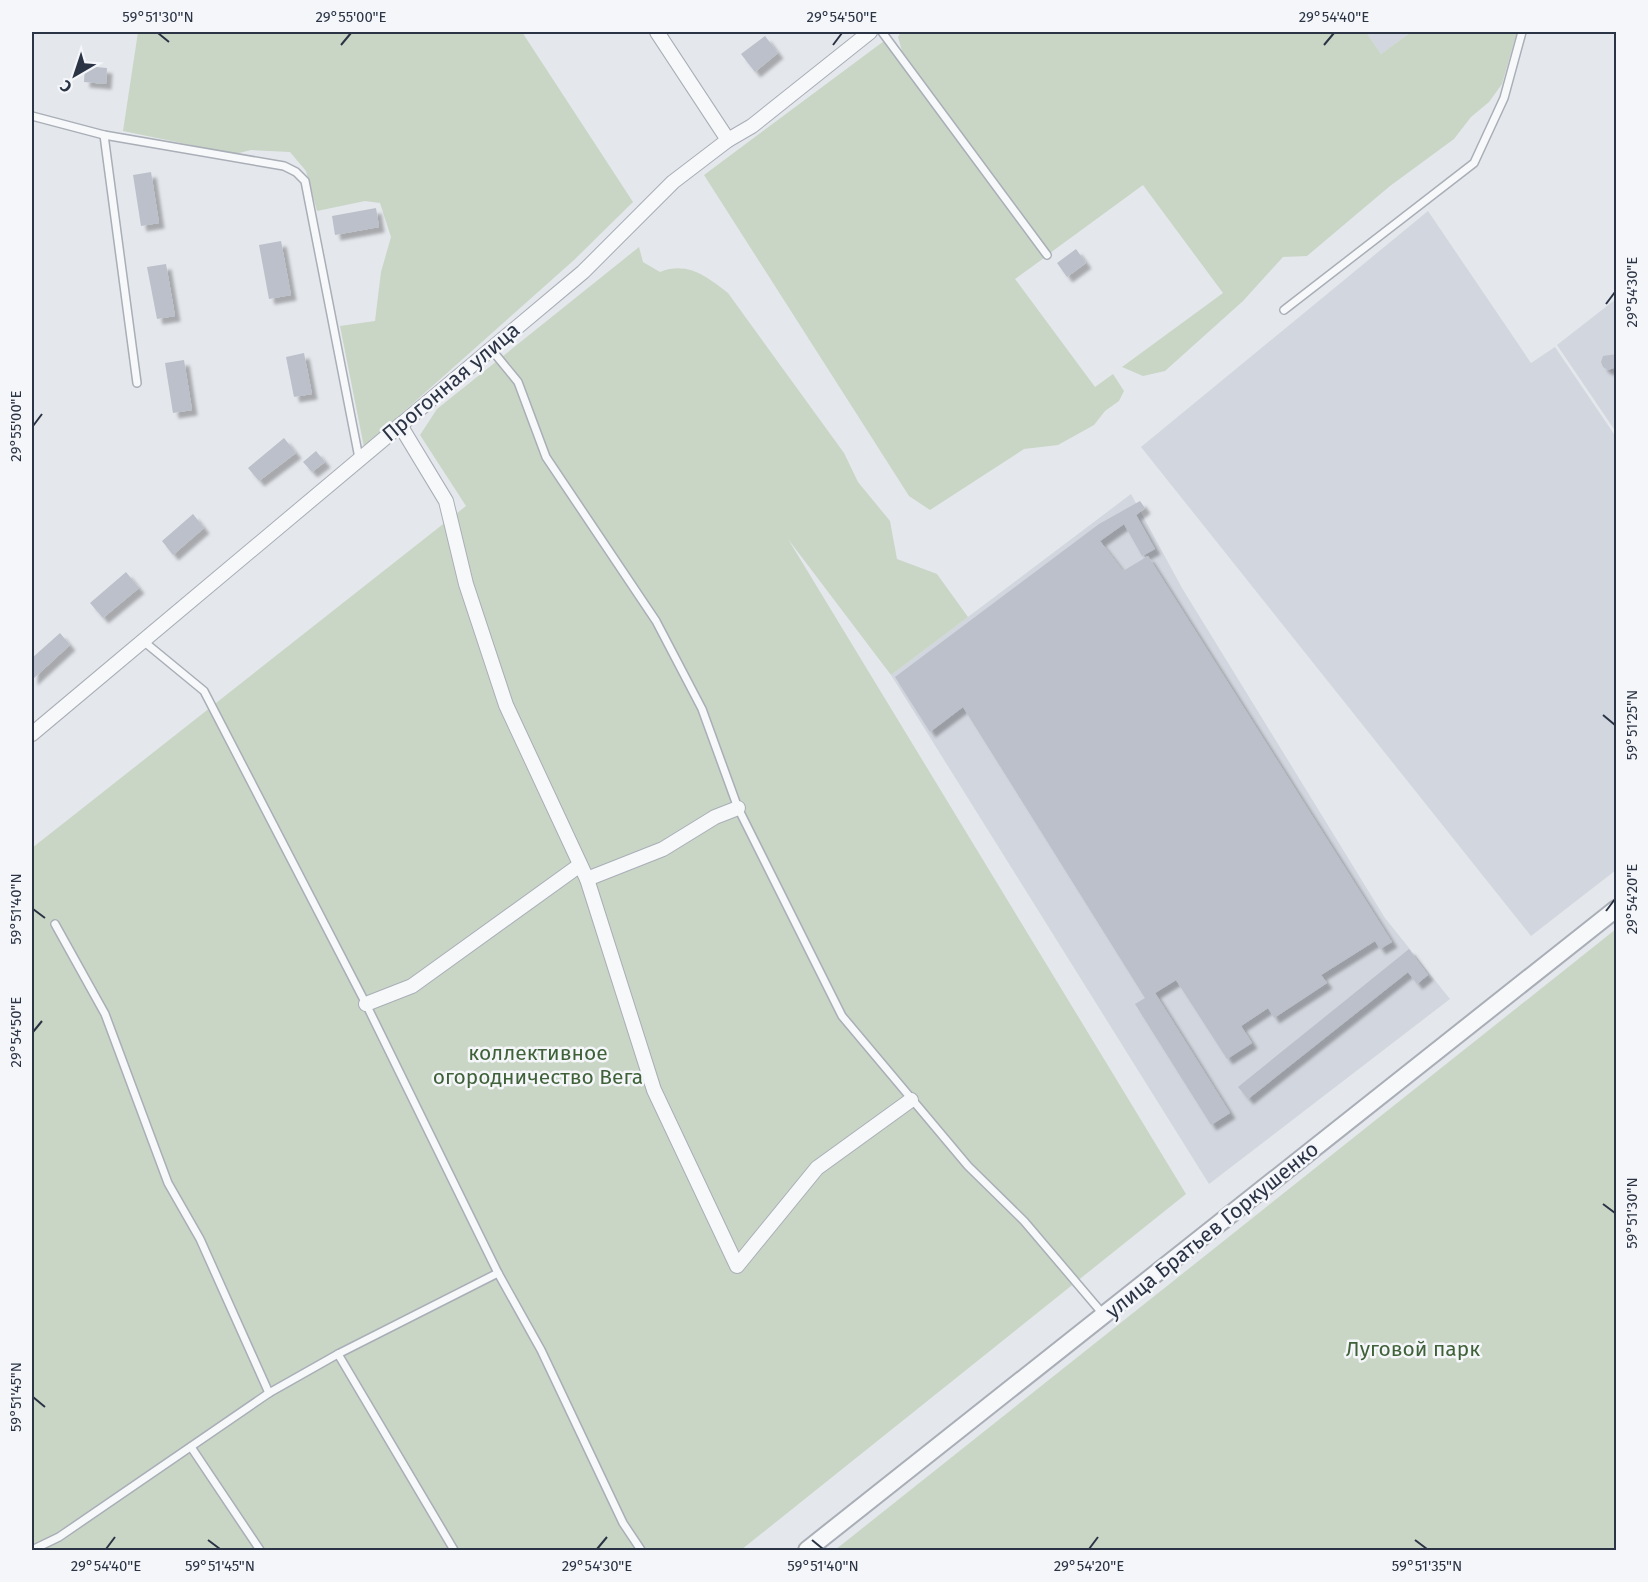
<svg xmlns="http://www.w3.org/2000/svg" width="1648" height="1582" viewBox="0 0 1648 1582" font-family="'Fira Sans',sans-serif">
<defs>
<filter id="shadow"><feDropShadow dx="5.5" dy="5.5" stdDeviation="1.5" flood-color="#0004"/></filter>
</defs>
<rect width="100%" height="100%" fill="#e4e7ec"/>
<!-- built -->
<g fill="#d2d6de">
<polygon points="1366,32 1411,32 1381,54"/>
<polygon points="1428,211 1531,363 1555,347 1616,437 1616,870 1531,936 1141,447"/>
<polygon points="1616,299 1616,432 1557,345"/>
<polygon points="1131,494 1182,588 1385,918 1450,999 1209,1184 891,675"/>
</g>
<!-- green -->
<g fill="#c9d6c5">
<polygon points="138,32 522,32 633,202 574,260 364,447 340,326 375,321 381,272 391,237 380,203 365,201 317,211 306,171 290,152 251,150 235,154 123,131"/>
<polygon points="901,32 1366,32 1381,54 1411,32 1517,32 1502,84 1489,102 1471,117 1454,139 1390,186 1307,256 1283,257 1243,301 1165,371 1143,376 1122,367 1223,293 1143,185 1050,253 902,51 898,37"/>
<polygon points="884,41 1044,258 1015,279 1095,387 1113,374 1124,391 1119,401 1105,411 1094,425 1058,445 1024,449 930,510 909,496 704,175"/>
<path d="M639,247l4,15 17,10c28,-11 47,5 68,21l116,160 14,29 32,39 7,38 40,15 31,43 -77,58 -103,-136 398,655 -445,356h-709v-702l434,-342 -46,-71 17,-26z"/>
<polygon points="1616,929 1616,1550 835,1550"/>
</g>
<!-- building -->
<g fill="#bbc0ca" filter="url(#shadow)">
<polygon points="765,36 778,53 755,72 741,54"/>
<polygon points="85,66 107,68 106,84 84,82"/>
<polygon points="151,172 159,223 141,226 133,175"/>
<polygon points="376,208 379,227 335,235 332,216"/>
<polygon points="281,241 291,295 269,299 259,245"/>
<polygon points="1076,249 1086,263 1067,277 1057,263"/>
<polygon points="166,264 175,316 157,319 147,267"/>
<polygon points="304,353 312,394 294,397 286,357"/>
<polygon points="1617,354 1614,368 1608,370 1603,367 1601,362 1603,356"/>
<polygon points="184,360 192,410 173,413 165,363"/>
<polygon points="284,438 296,453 259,481 248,468"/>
<polygon points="316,451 325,462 312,472 303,462"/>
<polygon points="1140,501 1145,508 1136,515 1155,549 1142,556 1124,524 1100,541 1123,571 1148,556 1392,942 1380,949 1375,941 1321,975 1327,983 1274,1018 1268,1008 1241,1026 1252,1043 1227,1059 1176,980 1155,993 1230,1113 1211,1125 1135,1004 1145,998 963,707 930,732 895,677 1099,524"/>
<polygon points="193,514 204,528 173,555 162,541"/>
<polygon points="126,572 139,588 103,618 90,603"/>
<polygon points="60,633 70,645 32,680 32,658"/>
<polygon points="1409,949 1428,975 1417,984 1408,972 1248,1099 1238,1087"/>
</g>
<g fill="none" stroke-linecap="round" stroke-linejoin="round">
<defs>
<g id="service">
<polyline points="882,32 1047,255"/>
<polyline points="32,116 104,135 284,166 296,172 305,181 359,458"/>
<polyline points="104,135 137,383"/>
<polyline points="1284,310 1474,163 1504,98 1522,32"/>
<polyline points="491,349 518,382 546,457 656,621 702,709 738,808 842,1016 968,1166 1024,1221 1103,1314"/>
<polyline points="142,640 204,691 366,1004 498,1273 541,1350 623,1523 641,1550"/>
<polyline points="55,924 105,1014 168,1183 200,1239 269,1393"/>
<polyline points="338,1354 454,1550"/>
<polyline points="191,1447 260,1550"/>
<polyline points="32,1550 59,1537 269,1393 338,1354 498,1273"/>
</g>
<g id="minor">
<polyline points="657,32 728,140"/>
<polyline points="400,425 446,501 466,584 506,705 587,879 654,1090 737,1266 817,1168 911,1100"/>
<polyline points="32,734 583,272 673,182 728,140 752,126 870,32"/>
<polyline points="587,879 663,849 715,817 738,808"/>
<polyline points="366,1004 412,986 580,865"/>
</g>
<polyline id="tertiary" points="807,1550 1616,909"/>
</defs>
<!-- service casing -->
<use href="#service" stroke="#a9aeb7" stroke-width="10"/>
<!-- minor casing -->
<use href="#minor" stroke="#a9aeb7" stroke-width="16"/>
<!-- tertiary casing -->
<use href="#tertiary" stroke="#a9aeb7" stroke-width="20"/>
<!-- service -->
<use href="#service" stroke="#f7f8fa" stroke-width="7"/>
<!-- minor -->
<use href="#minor" stroke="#f7f8fa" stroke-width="14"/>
<!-- tertiary -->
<use href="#tertiary" stroke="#f7f8fa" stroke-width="16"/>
</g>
<!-- ticks -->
<path fill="none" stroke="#2b3445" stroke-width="2" d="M158,33l11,9M341,45l10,-12M833,45l9,-12M1324,45l10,-12M1606,304l9,-12M33,426l9,-12M1603,715l12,10M33,909l12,9M1606,911l9,-12M33,1032l9,-11M1603,1204l12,9M33,1397l12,10M208,1540l12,9M812,1540l11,9M1415,1540l12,9M106,1549l9,-12M597,1549l10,-12M1089,1549l9,-12"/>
<g text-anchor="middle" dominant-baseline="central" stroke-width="5" stroke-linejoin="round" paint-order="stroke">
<!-- street labels -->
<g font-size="21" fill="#2b3445" stroke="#f4f6f9">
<text transform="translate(451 382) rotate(-40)">Прогонная улица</text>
<text transform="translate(1212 1230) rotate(-39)">улица Братьев Горкушенко</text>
</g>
<!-- park labels -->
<g font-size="21" fill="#3f6138" stroke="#f4f6f9">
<text x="538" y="1053">коллективное<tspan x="538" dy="24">огородничество Вега</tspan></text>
<text x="1413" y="1349">Луговой парк</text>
</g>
</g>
<!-- border -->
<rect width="1648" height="1582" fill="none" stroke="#f4f6f9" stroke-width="66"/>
<!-- north arrow -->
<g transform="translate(75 75) rotate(219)" stroke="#f4f6f9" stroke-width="4.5" paint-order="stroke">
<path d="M0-4.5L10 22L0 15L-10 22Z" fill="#2b3445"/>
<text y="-9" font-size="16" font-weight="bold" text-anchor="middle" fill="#2b3445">С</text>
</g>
<rect x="33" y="33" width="1582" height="1516" fill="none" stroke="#2b3445" stroke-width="2"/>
<g font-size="15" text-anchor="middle" fill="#2b3445">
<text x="158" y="22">59°51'30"N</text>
<text x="351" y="22">29°55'00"E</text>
<text x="842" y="22">29°54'50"E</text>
<text x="1334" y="22">29°54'40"E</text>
<text transform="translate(1632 292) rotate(-90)" y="5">29°54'30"E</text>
<text transform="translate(16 426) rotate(-90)" y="5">29°55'00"E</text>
<text transform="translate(1632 725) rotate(-90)" y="5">59°51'25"N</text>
<text transform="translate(1632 899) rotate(-90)" y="5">29°54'20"E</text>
<text transform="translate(16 909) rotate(-90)" y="5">59°51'40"N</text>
<text transform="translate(16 1032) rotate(-90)" y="5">29°54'50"E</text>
<text transform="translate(1632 1213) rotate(-90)" y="5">59°51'30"N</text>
<text transform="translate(16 1397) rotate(-90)" y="5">59°51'45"N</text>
<text x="106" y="1571">29°54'40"E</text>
<text x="220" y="1571">59°51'45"N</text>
<text x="597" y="1571">29°54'30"E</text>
<text x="823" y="1571">59°51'40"N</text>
<text x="1089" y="1571">29°54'20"E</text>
<text x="1427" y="1571">59°51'35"N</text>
</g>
</svg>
